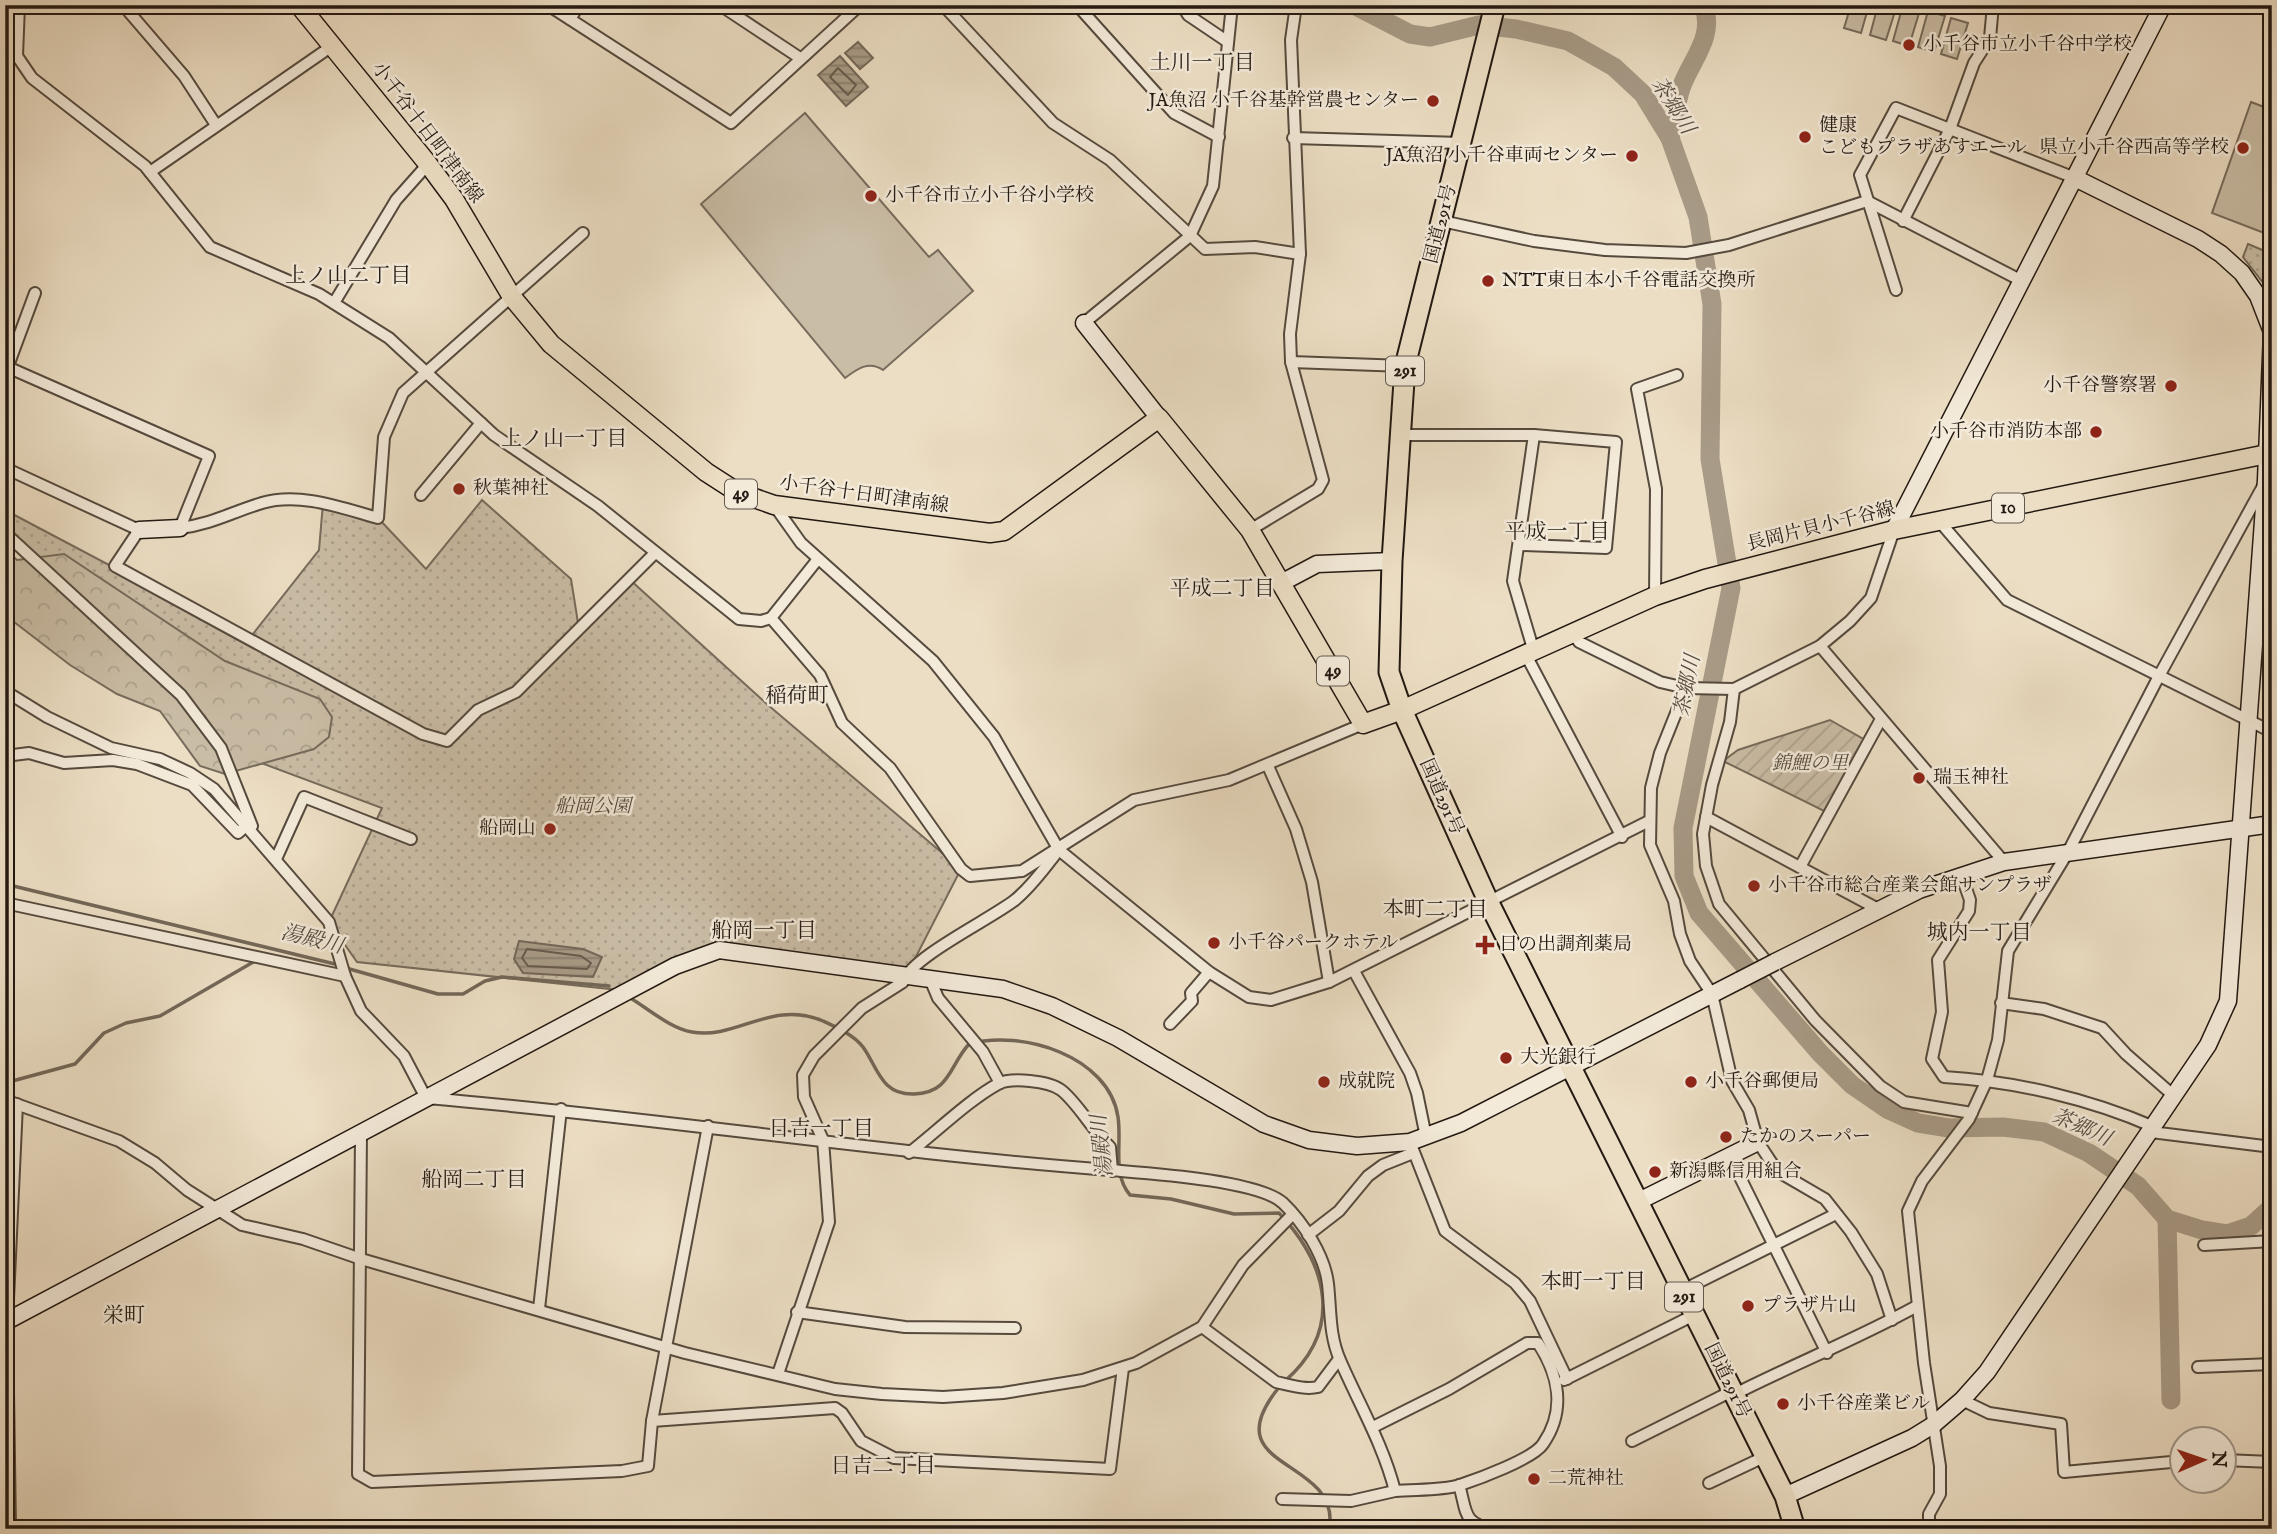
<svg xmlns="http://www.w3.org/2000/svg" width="2277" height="1534" viewBox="0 0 2277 1534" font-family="'IM FELL English','Noto Serif JP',serif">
<defs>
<pattern id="grass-dots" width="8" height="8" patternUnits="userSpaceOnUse" patternTransform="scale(1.75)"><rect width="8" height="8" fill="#cabda6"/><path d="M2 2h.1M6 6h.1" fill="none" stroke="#ada28e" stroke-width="1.8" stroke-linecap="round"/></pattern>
<pattern id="forest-crowns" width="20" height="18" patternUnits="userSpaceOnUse" patternTransform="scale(1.75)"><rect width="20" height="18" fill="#cabda6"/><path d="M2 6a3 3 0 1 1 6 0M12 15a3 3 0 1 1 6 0" fill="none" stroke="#ada28e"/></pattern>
<pattern id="garden-furrows" width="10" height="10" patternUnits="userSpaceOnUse" patternTransform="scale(1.75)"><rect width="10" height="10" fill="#cabda6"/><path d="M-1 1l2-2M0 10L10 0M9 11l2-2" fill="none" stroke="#ada28e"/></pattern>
<pattern id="water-rules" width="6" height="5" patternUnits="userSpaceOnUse" patternTransform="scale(1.75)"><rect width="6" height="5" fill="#a89b87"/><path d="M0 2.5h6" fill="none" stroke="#887e6d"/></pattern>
</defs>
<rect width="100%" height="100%" fill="#ecdec4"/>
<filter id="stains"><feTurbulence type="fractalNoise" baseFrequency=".00286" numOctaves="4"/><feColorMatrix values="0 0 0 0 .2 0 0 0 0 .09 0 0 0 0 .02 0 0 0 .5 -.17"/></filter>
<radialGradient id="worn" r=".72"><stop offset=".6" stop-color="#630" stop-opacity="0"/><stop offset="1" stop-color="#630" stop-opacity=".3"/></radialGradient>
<!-- grass -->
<g fill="url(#grass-dots)" stroke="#766b5c" stroke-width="2">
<polygon points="2248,244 2272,254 2272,294 2243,257"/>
<polygon points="482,500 571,579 579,629 629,579 768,705 961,869 903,982 719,950 628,991 357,962 329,922 382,808 221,748 5,531 5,510 249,639 319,550 323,503 378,518 426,569"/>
</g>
<!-- forest -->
<polygon fill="url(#forest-crowns)" stroke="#766b5c" stroke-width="2" points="5,549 17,560 64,554 225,661 320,699 332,717 329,737 314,749 225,774 200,766 160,711 117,694 70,665 5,615"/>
<!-- garden -->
<polygon fill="url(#garden-furrows)" stroke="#766b5c" stroke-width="2" points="1830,720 1865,740 1826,812 1723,761 1738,750"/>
<!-- pitch -->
<g fill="#cabda6" stroke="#766b5c" stroke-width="2">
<polygon points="1851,5 1869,5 1861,33 1844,28"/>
<polygon points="1878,5 1897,5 1886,40 1870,35"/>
<polygon points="1903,5 1920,10 1909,46 1893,41"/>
<polygon points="1928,11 1945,16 1934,52 1918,47"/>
<polygon points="1951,18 1968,23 1957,59 1941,54"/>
<polygon points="2251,102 2272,110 2272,236 2212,213"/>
<path d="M805,113l124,144 9,-7 35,41 -90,79c-14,-10 -26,-1 -38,8l-144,-174z"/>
</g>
<!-- water -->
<g fill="url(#water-rules)" stroke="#736758" stroke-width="2">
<polygon points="858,42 873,58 860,69 845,53"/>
<polygon points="840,56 868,87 846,106 818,75"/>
<polygon points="519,941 583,949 602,957 593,977 523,973 514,959"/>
</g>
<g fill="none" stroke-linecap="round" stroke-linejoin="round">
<!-- shore -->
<g stroke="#665a4c" stroke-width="2">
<polygon points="838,68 856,85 848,95 830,77"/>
<polygon points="527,949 581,956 591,963 587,969 528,966 522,958"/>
</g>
<!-- stream -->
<g stroke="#736758" stroke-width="3.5">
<polyline points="5,884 339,965"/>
<polyline points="346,968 438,994 463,994 485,981 502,977 609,986"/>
<path d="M627,996c21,12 42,32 65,36 45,8 79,-33 131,-11 13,6 31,14 40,26 15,21 18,48 51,47 36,-1 35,-28 55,-50 52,-15 140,12 149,73 4,27 -6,57 12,78l41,4 63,15 45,-1c49,52 65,116 6,168"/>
<polyline points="5,1083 75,1064 104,1033 126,1023 160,1016 255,961"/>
<path d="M1280,1386c-69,84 55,70 50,138"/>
</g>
<!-- river -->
<g stroke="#a89b87" stroke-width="19">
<polyline points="1354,5 1410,34 1430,37 1479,25 1516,29 1568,41 1614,67 1643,94 1670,138 1698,217 1712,304 1710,459 1731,588 1683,828 1684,876 1699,913 1820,1053 1852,1085 1887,1109 1918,1123 1949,1128 2003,1127 2044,1132 2089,1153 2138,1186 2167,1219 2202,1230 2227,1234 2251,1226 2272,1207"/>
<path d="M1670,138c4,-17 6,-34 11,-50 10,-28 35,-52 22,-83"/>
<polyline points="2167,1219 2171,1400"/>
</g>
<defs>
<g id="street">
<polyline points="19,5 17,56 32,78 145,166 210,247 319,294 389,338 494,435 598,506 739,619 761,621 771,618 818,559"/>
<polyline points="123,5 184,76 216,125"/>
<polyline points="548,5 731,123 860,5"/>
<polyline points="720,5 800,58"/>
<polyline points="943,5 1053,123 1110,160 1205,249 1255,247 1300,254"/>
<polyline points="1077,5 1174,113 1219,137"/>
<polyline points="1182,5 1188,15 1228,42"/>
<polyline points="570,19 579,5"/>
<polyline points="1293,138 1461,143"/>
<polyline points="150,172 332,46"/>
<polyline points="1442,221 1534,241 1605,250 1686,253 1729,245 1867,201 2022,281"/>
<polyline points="1903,221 1950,129 1974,63 1990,38 1993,5"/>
<polyline points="1896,290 1860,175 1896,108 2075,178"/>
<polyline points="334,303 396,200 428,164"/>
<polyline points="1084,323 1190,236 1213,186 1232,5"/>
<polyline points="1291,362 1405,366"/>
<path d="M5,366l204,90 -29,72c32,-4 52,-16 82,-25 38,-11 80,5 116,15l6,-81 19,-44 180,-160"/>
<polyline points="5,374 35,293"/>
<polyline points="1399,435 1534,435 1616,442 1606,548 1521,545"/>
<polyline points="5,468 139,530 115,566 423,734 447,741 478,710 516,692 654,554"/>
<polyline points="421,495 481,423"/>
<polyline points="774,505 801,543 933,661 994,737 1059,850 1209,972 1249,997 1271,1000 1329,982 1649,821"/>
<polyline points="1940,522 2007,600 2272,732"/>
<polyline points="1250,530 1318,489 1323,480 1291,362 1290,334 1300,254 1291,40 1296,5"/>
<polyline points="5,533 181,695 221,748 252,826"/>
<polyline points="1655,596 1656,489 1637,389 1677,375"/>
<polyline points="771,618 820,675 842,723 890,768 961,869 970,876 1022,871 1134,800 1229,780 1363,724"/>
<polyline points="1572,632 1579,642 1660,682 1686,688 1734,689 1820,646 1850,621 1871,598 1894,530"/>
<polyline points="1820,646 2004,862"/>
<polyline points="1534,652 1513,581 1534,435"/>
<polyline points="1526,655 1622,837"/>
<polyline points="1686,688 1660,753 1651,788 1650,845 1674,901 1680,934 1690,961 1712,994 1732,1081 1749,1110 1758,1142 1777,1171 1825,1199 1851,1232 1877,1274 1892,1320"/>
<polyline points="1734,689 1730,722 1712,785 1703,834 1706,866 1719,904 1815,1020 1880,1086 1904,1102 1972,1113"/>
<path d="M5,691l42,26 64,31 49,11 30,14 24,16 115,133 16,54 16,35 43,45 22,42c229,19 455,55 684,72 35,3 148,10 173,33 20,19 42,53 45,81 3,26 1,51 12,76 19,44 43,84 55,131 21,-2 45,0 65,-6 18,-6 73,-26 83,-41 23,-33 16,-69 -5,-101h-11l-78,46 -76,38"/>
<polyline points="5,756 29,753 64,763 113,760 137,764 192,785 238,833 247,825"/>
<polyline points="1268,766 1296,829 1312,882 1329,982"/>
<polyline points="1706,817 1878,909"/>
<polyline points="276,859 304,797 411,839"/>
<polyline points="1800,867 1881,719"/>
<path d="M1961,874l9,26 -1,11 -31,49 4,52 -10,47 12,18c70,4 146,22 210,50"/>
<polyline points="5,903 345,976"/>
<polyline points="1354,971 1410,1073 1417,1093 1426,1137"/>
<polyline points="930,979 938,998 983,1052 1000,1083"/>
<polyline points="2001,1003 2044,1009 2102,1028 2126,1054 2174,1096"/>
<polyline points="1170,1024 1192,1001 1191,993 1209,972"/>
<polyline points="5,1100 119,1141 155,1163 187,1190 242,1225 303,1239 361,1259 685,1353 835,1389 882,1394 943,1397 1003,1393 1083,1380 1136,1363 1202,1327 1243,1265 1292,1215"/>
<polyline points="2151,1132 2272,1147"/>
<polyline points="361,1134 358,1474 372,1482 622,1471 648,1466 652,1421 708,1126"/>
<polyline points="1410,1142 1445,1231 1515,1283 1530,1301 1567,1379"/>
<path d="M909,1153c26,-20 61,-54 89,-69 13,-7 51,-3 63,6 16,12 32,41 49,57l2,24"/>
<polyline points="1730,1157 1827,1353"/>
<polyline points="1308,1235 1339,1211 1368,1176 1383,1165 1413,1153"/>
<polyline points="2204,1245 2272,1241"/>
<polyline points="1681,1291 1836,1214"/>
<polyline points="539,1309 561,1109"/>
<polyline points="797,1312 905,1327 1015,1328"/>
<path d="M1202,1327l74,55c14,3 29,8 42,5l21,-28"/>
<polyline points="2198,1367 2272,1364"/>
<path d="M778,1374l51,-152 -6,-82 -19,-43 -1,-22 11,-19 48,-48 41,-26c8,-25 88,-63 112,-82 16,-13 28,-30 40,-45"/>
<polyline points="1564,1380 1694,1315"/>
<path d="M1733,1395c61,-31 124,-56 184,-89"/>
<polyline points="1962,1400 1989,1413 2061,1424 2064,1472 2182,1461"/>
<polyline points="652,1421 835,1408 842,1413 861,1441 894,1458 1110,1469 1123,1368"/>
<polyline points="1632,1441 1732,1391"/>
<polyline points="2224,1460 2272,1462"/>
<polyline points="1709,1483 1764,1457"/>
<path d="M1459,1485c8,26 3,39 34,44"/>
<polyline points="1282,1499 1351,1501 1395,1491"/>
<polyline points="10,1529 7,1321 17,1104"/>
<polyline points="1929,1529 1929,1514 1940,1494 1940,1466 1924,1363 1908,1211 1922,1181 1969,1119 1987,1080 1998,1040 2008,951 2068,852 2159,676 2263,486"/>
</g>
<g id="secondary">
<polyline points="1084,323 1159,418"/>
<polyline points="139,530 180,528"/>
<polyline points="1894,530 2163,5"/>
<polyline points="1283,582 1317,564 1392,561"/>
<polyline points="1775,962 1919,890 2004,862 2272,824"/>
<polyline points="1637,1202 1758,1142"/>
<polyline points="5,1322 675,966 719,950 1003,989 1052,1006 1118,1038 1264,1124 1309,1140 1357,1146 1410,1142 1461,1123 1740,980"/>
<polyline points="1785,1496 1912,1438 1933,1425 1962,1400 1987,1372 2208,1045 2228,1001 2266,480 2272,332 2258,296 2242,273 2221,254 2198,239 2075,178"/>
</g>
<polyline id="primary" points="299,5 428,164 454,199 512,297 551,344 706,472 737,492 774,505 990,533 1004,531 1159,418 1250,530 1363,724 1402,710 1655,596 1705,579 1894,530 2272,453"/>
<polyline id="highway" points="1495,5 1405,366 1392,561 1389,672 1402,710 1489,903 1785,1496 1795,1529"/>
</defs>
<!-- street casing -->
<use href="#street" stroke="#554a3e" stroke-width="14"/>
<!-- secondary casing -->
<use href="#secondary" stroke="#231912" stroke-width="19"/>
<!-- primary casing -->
<use href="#primary" stroke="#231912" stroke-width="21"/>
<!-- highway casing -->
<use href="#highway" stroke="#231912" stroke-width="23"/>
<!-- street -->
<use href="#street" stroke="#f3ead9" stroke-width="10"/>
<!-- secondary -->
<use href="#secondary" stroke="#f3ead9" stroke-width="16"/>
<!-- primary -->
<use href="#primary" stroke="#ecdec4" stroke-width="18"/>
<!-- highway -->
<use href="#highway" stroke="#ecdec4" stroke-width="19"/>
<defs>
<polyline id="secondary-bridge" points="1740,980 1775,962"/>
</defs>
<!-- secondary-bridge casing -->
<use href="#secondary-bridge" stroke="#231912" stroke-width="19" stroke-linecap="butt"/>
<!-- secondary-bridge -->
<use href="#secondary-bridge" stroke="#f3ead9" stroke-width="16"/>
</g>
<!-- markers -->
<g fill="#8f2418" stroke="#f3ead9" stroke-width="2.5">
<circle cx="1909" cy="45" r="7"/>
<circle cx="1433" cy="101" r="7"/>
<circle cx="1805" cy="137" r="7"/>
<circle cx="2243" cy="148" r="7"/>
<circle cx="1632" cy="156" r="7"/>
<circle cx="871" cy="196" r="7"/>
<circle cx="1488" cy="281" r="7"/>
<circle cx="2171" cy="386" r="7"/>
<circle cx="2096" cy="432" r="7"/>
<circle cx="459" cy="489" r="7"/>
<circle cx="1919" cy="778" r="7"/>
<circle cx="550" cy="829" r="7"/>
<circle cx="1754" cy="886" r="7"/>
<circle cx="1214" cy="943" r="7"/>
<path d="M1481.5 934.5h7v7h7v7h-7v7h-7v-7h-7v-7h7z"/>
<circle cx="1506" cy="1058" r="7"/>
<circle cx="1324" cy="1082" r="7"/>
<circle cx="1691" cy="1082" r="7"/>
<circle cx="1726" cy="1137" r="7"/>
<circle cx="1655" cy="1172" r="7"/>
<circle cx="1748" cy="1306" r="7"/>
<circle cx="1783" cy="1404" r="7"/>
<circle cx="1534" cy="1479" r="7"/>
</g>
<g text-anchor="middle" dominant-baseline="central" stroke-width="5" stroke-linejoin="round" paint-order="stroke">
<!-- shield labels -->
<g fill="#f3ead9" stroke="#61584e" stroke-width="2">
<rect x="1386" y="356.5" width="38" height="29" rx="5"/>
<rect x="725" y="479.5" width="32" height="29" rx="5"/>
<rect x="1992" y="493.5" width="32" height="29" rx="5"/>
<rect x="1317" y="656.5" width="32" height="29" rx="5"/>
<rect x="1665" y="1282.5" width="38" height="29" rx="5"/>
</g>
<g font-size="18" font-weight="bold" fill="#231912">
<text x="1405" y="371">291</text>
<text x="741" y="494">49</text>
<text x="2008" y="508">10</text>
<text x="1333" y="671">49</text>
<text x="1684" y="1297">291</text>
</g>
<!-- poi labels -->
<g font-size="19" fill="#231912" stroke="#f3ead9" text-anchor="start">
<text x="1923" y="45">小千谷市立小千谷中学校</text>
<text x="1419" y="101" text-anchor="end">JA魚沼 小千谷基幹営農センター</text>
<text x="1819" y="126">健康<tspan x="1819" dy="22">こどもプラザあすエール</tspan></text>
<text x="2229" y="148" text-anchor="end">県立小千谷西高等学校</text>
<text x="1618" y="156" text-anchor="end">JA魚沼 小千谷車両センター</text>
<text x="885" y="196">小千谷市立小千谷小学校</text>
<text x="1502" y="281">NTT東日本小千谷電話交換所</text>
<text x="2157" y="386" text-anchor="end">小千谷警察署</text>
<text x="2082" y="432" text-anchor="end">小千谷市消防本部</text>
<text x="473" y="489">秋葉神社</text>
<text x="1933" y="778">瑞玉神社</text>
<text x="536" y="829" text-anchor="end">船岡山</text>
<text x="1768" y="886">小千谷市総合産業会館サンプラザ</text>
<text x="1228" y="943">小千谷パークホテル</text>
<text x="1499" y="945">日の出調剤薬局</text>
<text x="1520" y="1058">大光銀行</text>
<text x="1338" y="1082">成就院</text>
<text x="1705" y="1082">小千谷郵便局</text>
<text x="1740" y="1137">たかのスーパー</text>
<text x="1669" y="1172">新潟縣信用組合</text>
<text x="1762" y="1306">プラザ片山</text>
<text x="1797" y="1404">小千谷産業ビル</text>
<text x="1548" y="1479">二荒神社</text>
</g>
<!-- street labels -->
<g font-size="19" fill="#231912" stroke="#f3ead9">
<text transform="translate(427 133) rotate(53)">小千谷十日町津南線</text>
<text transform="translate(1441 224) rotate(-76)">国道291号</text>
<text transform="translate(864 495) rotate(8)">小千谷十日町津南線</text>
<text transform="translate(1821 527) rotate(-14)">長岡片貝小千谷線</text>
<text transform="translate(1441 797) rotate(66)">国道291号</text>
<text transform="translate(1727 1381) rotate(64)">国道291号</text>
</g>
<!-- park labels -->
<g font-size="19" font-style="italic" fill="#554a3e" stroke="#f3ead9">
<text x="1810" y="764">錦鯉の里</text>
<text x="593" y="807">船岡公園</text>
</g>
<!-- neighbourhood labels -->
<g font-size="21" fill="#231912" stroke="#f3ead9">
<text x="1202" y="63">土川一丁目</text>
<text x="348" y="276">上ノ山二丁目</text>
<text x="564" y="439">上ノ山一丁目</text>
<text x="1557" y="532">平成一丁目</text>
<text x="1222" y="589">平成二丁目</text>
<text x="797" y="696">稲荷町</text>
<text x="1435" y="910">本町二丁目</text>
<text x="764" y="931">船岡一丁目</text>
<text x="1979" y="933">城内一丁目</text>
<text x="821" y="1129">日吉一丁目</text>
<text x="474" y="1180">船岡二丁目</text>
<text x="1593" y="1282">本町一丁目</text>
<text x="124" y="1316">栄町</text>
<text x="883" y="1466">日吉二丁目</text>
</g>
<!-- water labels -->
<g font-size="21" font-style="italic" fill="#584d41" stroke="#f3ead9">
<text transform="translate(1672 106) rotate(58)">茶郷川</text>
<text transform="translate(1688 686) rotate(-79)">茶郷川</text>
<text transform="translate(312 940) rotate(14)">湯殿川</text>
<text transform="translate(2081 1128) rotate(24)">茶郷川</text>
<text transform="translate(1103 1146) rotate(-96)">湯殿川</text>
</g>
</g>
<!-- margin -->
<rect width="2277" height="1534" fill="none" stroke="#ecdec4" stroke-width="28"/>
<rect x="7" y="7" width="2263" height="1520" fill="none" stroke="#231912" stroke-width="3.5"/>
<rect x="14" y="14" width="2249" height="1506" fill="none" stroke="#231912" stroke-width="2"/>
<!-- north arrow -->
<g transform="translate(2203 1460) rotate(88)"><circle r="33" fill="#f3ead9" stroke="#a09689" stroke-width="2"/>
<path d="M0-5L12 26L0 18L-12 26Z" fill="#8f2418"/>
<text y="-10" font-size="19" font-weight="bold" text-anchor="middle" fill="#231912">N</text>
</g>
<rect width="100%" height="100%" filter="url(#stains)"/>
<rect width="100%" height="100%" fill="url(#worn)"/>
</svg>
